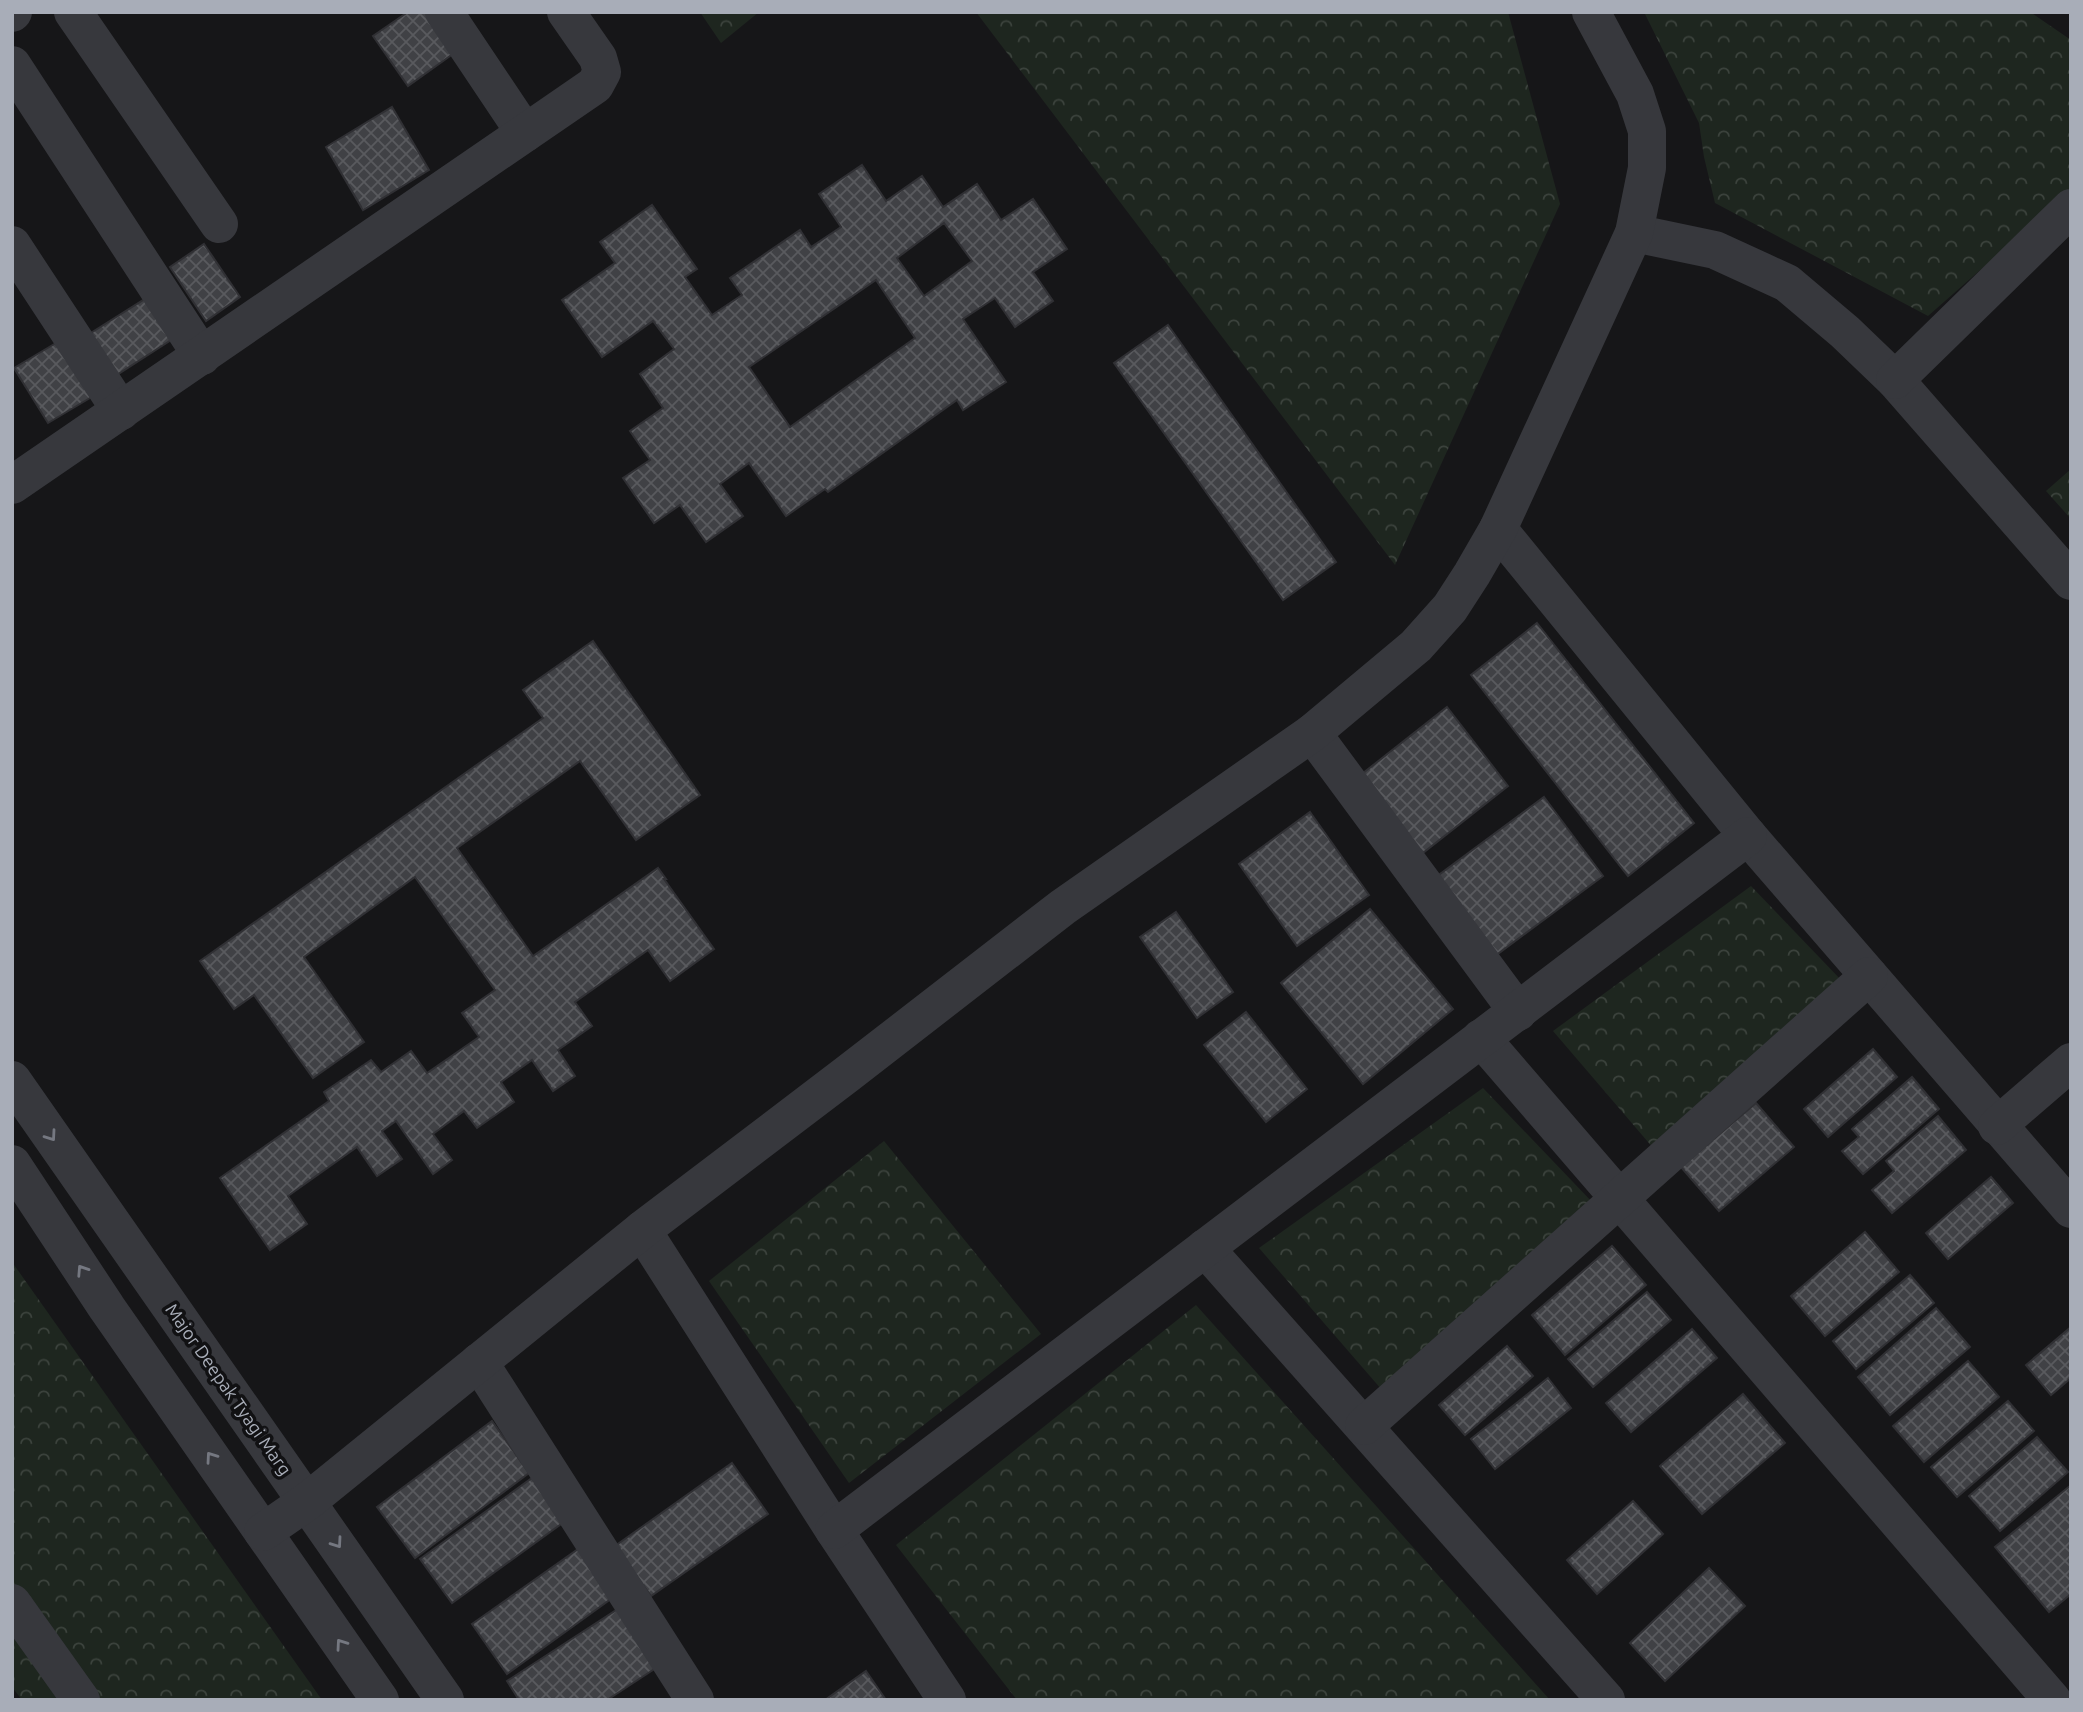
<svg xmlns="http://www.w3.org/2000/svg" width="2083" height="1712" viewBox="0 0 2083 1712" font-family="Ubuntu,sans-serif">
<defs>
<pattern id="park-crowns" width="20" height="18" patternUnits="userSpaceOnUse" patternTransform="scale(1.75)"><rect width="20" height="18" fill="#1e261f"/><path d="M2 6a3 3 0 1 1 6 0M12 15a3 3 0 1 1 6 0" fill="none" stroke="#3c433d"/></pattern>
<pattern id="building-cross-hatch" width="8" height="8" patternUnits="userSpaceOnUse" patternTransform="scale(1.75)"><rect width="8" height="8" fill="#404145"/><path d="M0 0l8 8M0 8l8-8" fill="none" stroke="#595a5e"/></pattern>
</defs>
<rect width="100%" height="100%" fill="#161618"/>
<!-- park -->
<g fill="url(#park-crowns)">
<polygon points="700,12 759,12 721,43"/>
<polygon points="976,12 1508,12 1560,204 1395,565"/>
<polygon points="1644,12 2030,12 2071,40 2071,190 1928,316 1715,203 1704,157 1699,123"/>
<polygon points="2071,469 2071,519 2046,491"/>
<polygon points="1751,886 1843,982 1654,1149 1553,1031"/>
<polygon points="1483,1088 1594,1204 1382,1390 1259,1248"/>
<polygon points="884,1141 1041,1334 849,1483 709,1281"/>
<polygon points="12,1262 322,1700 22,1700 12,1687"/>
<polygon points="1196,1305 1550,1700 1017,1700 896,1545"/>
</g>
<!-- building -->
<g fill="url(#building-cross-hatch)" stroke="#303034" stroke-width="2" fill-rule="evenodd">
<polygon points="408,12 441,12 464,46 408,86 373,36"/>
<polygon points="392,107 429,170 363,210 326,147"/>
<path d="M862,165l24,36 36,-25 21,31 34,-23 24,36 32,-21 34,50 -34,23 20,29 -38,26 -20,-29 -32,21 43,63 -43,28 -6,-10 -129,92 -3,-3 -39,27 -37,-53 -29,21 23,32 -37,26 -26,-37 -26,18 -31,-45 27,-18 -20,-29 33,-23 -23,-34 34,-25 -21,-28 -51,36 -40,-57 53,-37 -15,-21 52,-37 45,64 -12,8 27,38 30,-20 -12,-17 70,-48 11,17 30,-20 -22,-33zM944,223l28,38 -48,35 -27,-38zM876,280l39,58 -125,89 -41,-60z"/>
<polygon points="204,244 240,297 206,321 170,267"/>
<polygon points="156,292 182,333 112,378 86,336"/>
<polygon points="1168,325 1336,562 1283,600 1114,363"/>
<polygon points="61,340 95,395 48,423 14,368"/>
<polygon points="1537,623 1694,823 1628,876 1471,675"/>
<polygon points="593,641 700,795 636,840 580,761 457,848 533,956 658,868 666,879 664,879 714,949 670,981 648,950 575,1002 592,1026 558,1050 575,1076 553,1091 532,1060 501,1082 514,1102 477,1128 464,1111 433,1134 452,1160 433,1174 396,1121 382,1131 402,1159 377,1176 357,1147 288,1196 307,1224 270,1250 220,1178 329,1101 324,1092 371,1060 381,1072 411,1051 427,1073 479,1037 462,1013 495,990 415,877 304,957 364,1042 313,1078 254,995 234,1009 200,961 543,718 523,690"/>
<polygon points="1447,707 1508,786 1414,860 1353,781"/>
<polygon points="1544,797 1603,876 1495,956 1436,877"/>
<polygon points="1310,812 1369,895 1297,946 1239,864"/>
<polygon points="1370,909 1453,1009 1363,1084 1281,983"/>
<polygon points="1176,912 1233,992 1197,1018 1140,937"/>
<polygon points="1246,1012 1307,1089 1266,1122 1204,1045"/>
<polygon points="1873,1049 1897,1077 1828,1137 1804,1109"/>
<polygon points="1912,1077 1939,1109 1863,1174 1842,1151 1859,1137 1852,1129"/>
<polygon points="1756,1103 1794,1147 1719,1211 1681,1167"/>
<polygon points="1938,1116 1966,1150 1892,1213 1872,1190 1894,1171 1886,1161"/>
<polygon points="1991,1177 2013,1203 1948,1259 1926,1233"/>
<polygon points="1865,1232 1899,1272 1825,1336 1791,1296"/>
<polygon points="1612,1246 1646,1285 1565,1355 1532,1315"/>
<polygon points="1910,1275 1934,1303 1856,1369 1833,1341"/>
<polygon points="1647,1292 1671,1320 1593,1387 1568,1359"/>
<polygon points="1936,1308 1970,1347 1890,1415 1858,1377"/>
<polygon points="2071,1327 2071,1378 2051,1395 2026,1365"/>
<polygon points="1692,1329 1717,1358 1631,1432 1606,1403"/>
<polygon points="1507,1346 1533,1376 1465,1435 1439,1405"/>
<polygon points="1968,1361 1999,1397 1924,1462 1893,1426"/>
<polygon points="1548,1378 1571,1408 1495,1469 1471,1439"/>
<polygon points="1743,1394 1785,1443 1702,1514 1660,1466"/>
<polygon points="2008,1401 2034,1431 1957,1497 1931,1467"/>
<polygon points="492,1421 529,1473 415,1558 377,1507"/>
<polygon points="2037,1437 2068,1472 2000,1531 1969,1496"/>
<polygon points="732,1463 768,1514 651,1596 615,1546"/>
<polygon points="532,1478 564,1522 452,1603 420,1559"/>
<polygon points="2071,1485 2071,1594 2049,1612 1995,1547"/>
<polygon points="1633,1501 1663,1534 1597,1594 1567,1560"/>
<polygon points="581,1547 615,1596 507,1674 472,1624"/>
<polygon points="1709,1568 1745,1606 1665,1681 1630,1643"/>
<polygon points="621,1607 659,1666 607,1700 519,1700 507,1681"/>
<polygon points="866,1671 886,1700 825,1700"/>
</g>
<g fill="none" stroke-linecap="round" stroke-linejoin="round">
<!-- minor -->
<g stroke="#37383d" stroke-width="38">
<polyline points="73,12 219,224"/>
<polyline points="444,12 525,133"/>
<polyline points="12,13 13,12"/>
<polyline points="12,65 202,356"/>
<polyline points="1634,233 1715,250 1787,283 1845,332 1895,380 2071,581"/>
<polyline points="12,245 121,411"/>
<polyline points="1895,380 2071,208"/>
<polyline points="12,485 595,85 602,72 598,58 566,12"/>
<polyline points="1498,529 1748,836 2071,1209"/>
<polyline points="1312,733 1518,1012"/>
<polyline points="1481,1038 2052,1700"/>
<polyline points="12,1080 445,1700"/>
<polyline points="1997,1126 2071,1062"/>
<polyline points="12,1164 107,1308 380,1700"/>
<polyline points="642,1230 834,1530 947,1700"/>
<polyline points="1205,1248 1606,1700"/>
<polyline points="479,1362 695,1700"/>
<polyline points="1364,1426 1869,976"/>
<polyline points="834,1530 1748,836"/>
<polyline points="263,1532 308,1501 642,1230 846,1075 1063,907 1312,733 1416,646 1450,608 1472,574 1498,529 1634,233 1647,168 1647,131 1635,94 1591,12"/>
<polyline points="12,1603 81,1700"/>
</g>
</g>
<!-- one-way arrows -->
<defs><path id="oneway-chevron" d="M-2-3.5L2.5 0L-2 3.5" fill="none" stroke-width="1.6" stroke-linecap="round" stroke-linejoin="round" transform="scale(1.75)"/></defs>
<g stroke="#757881">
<use href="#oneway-chevron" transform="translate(51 1136) rotate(55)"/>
<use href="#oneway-chevron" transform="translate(82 1270) rotate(-123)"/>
<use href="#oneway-chevron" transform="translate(211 1457) rotate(-125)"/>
<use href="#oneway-chevron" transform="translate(337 1543) rotate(55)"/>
<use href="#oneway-chevron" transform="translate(341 1644) rotate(-125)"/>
</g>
<g text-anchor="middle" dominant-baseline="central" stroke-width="7" stroke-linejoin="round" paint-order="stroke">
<!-- street labels -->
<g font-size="18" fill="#a8adb8" stroke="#111113">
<text transform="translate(229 1389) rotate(55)">Major Deepak Tyagi Marg</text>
</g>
</g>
<!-- border -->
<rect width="2083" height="1712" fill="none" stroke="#a8adb8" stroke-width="28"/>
</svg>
